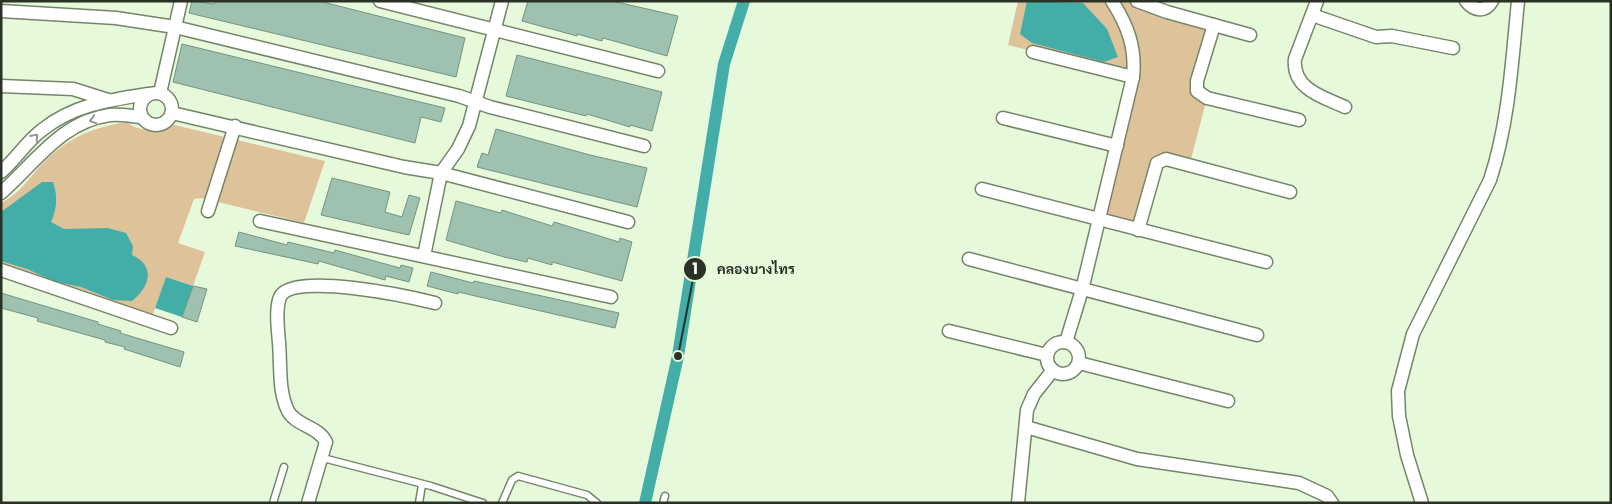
<svg xmlns="http://www.w3.org/2000/svg" width="1612" height="504" viewBox="0 0 1612 504" font-family="Poppins,Sarabun,sans-serif">
<rect width="100%" height="100%" fill="#e6f9db"/>
<!-- green -->
<g fill="#dec29a">
<polygon points="1018,1 1137,1 1214,25 1195,95 1207,98 1189,167 1159,160 1144,232 1098,218 1133,77 1008,45"/>
<path d="M127,122l7,5 12,3 16,-8 163,39 -21,62 -102,-25 -8,1 -16,44 27,9 -12,34 -27,-9 -14,40 -151,-50v-64c18,-10 21,-16 34,-31 26,-31 53,-44 92,-50z"/>
</g>
<!-- water -->
<g fill="#43ada8">
<polygon points="1027,1 1083,3 1107,29 1118,57 1104,62 1032,43 1020,34"/>
<path d="M42,182h11c5,14 4,27 -2,40l13,7 44,-1 18,5 7,13 -1,9c24,11 18,32 0,46l-19,-1 -32,-13 -25,-5 -29,-13 -26,-8v-49z"/>
<polygon points="166,277 193,286 182,317 155,308"/>
</g>
<g fill="none" stroke-linecap="round" stroke-linejoin="round">
<!-- canal -->
<polyline stroke="#43ada8" stroke-width="12" points="645,503 678,356 724,64 744,1"/>
</g>
<!-- building -->
<g fill="#9fc1af" stroke="#749483">
<polygon points="192,1 214,4 214,1 319,1 465,38 456,77 189,13"/>
<polygon points="528,1 612,1 678,16 667,56 603,38 602,41 577,34 577,36 522,21"/>
<polygon points="182,44 445,108 441,122 421,117 415,143 173,82"/>
<polygon points="517,55 662,92 652,131 630,125 630,127 587,114 586,116 506,96"/>
<polygon points="496,129 590,155 647,168 637,207 477,167 482,153 488,155"/>
<polygon points="332,178 390,192 385,212 402,217 409,195 420,198 409,235 321,215"/>
<polygon points="456,201 501,213 502,210 552,226 554,222 619,242 620,238 632,242 622,281 552,262 552,265 528,258 527,262 504,257 446,240"/>
<polygon points="239,232 287,245 288,242 334,253 335,250 400,268 401,265 413,268 409,282 386,276 385,280 319,261 318,264 235,246"/>
<polygon points="431,272 473,283 474,281 619,313 615,328 458,292 458,294 427,286"/>
<polygon points="193,286 207,289 197,322 182,317"/>
<polygon points="1,293 98,322 98,324 121,331 120,333 184,352 180,367 124,349 125,347 105,342 105,340 37,321 38,318 1,308"/>
</g>
<g fill="none" stroke-linecap="round" stroke-linejoin="round">
<defs>
<g id="service">
<polyline points="323,458 431,486 483,503"/>
<polyline points="273,503 284,467"/>
<polyline points="419,503 422,485"/>
<polyline points="502,503 512,480 518,476 587,495 597,503"/>
<polyline points="663,503 665,496"/>
</g>
<g id="minor">
<polyline points="380,1 658,71"/>
<polyline points="1137,1 1167,12 1250,35"/>
<path d="M1317,1l-22,58c-3,30 28,38 50,48"/>
<path d="M1466,1c8,10 19,12 26,0"/>
<polyline points="1,11 116,18 175,27 459,96 490,107 644,146"/>
<polyline points="1312,15 1376,37 1392,36 1453,48"/>
<polyline points="1214,25 1197,81 1197,91 1207,98 1299,120"/>
<polyline points="1033,52 1133,77"/>
<polyline points="1,86 73,89 108,100"/>
<circle cx="156" cy="109" r="16"/>
<polyline points="160,93 181,1"/>
<polyline points="172,113 404,167 441,173 628,222"/>
<polyline points="1003,118 1117,146"/>
<path d="M1,172c15,-13 26,-31 41,-42 31,-25 67,-30 106,-36"/>
<polyline points="982,189 1266,262"/>
<path d="M1,193c34,-30 61,-72 109,-78 10,-1 21,1 31,2"/>
<polyline points="208,211 235,126"/>
<polyline points="260,221 611,297"/>
<polyline points="1138,230 1157,163 1166,159 1290,192"/>
<polyline points="424,256 441,173 458,149 469,126 502,1"/>
<polyline points="969,259 1257,335"/>
<polyline points="1,270 171,328"/>
<polyline points="949,331 1047,355"/>
<path d="M1066,342l16,-52 51,-213c3,-29 -5,-51 -21,-76"/>
<circle cx="1063" cy="358" r="16"/>
<polyline points="1079,363 1228,401"/>
<polyline points="1026,427 1137,459 1299,483 1327,496 1332,503"/>
<path d="M308,503l18,-61c-8,-16 -30,-16 -38,-31 -10,-20 -7,-46 -9,-68 -1,-14 -4,-33 1,-46 12,-26 131,0 155,6"/>
<polyline points="1018,503 1027,410 1034,394 1053,370"/>
<path d="M1422,503l-15,-48 -8,-39 -1,-25 15,-57 77,-154c19,-58 22,-119 28,-179"/>
</g>
</defs>
<!-- service casing -->
<use href="#service" stroke="#75856a" stroke-width="9"/>
<!-- minor casing -->
<use href="#minor" stroke="#75856a" stroke-width="15"/>
<!-- service -->
<use href="#service" stroke="#fff" stroke-width="6"/>
<!-- minor -->
<use href="#minor" stroke="#fff" stroke-width="12"/>
</g>
<!-- one-way arrows -->
<defs><path id="oneway-chevron" d="M-2-3.5L2.5 0L-2 3.5" fill="none" stroke-width="1.6" stroke-linecap="round" stroke-linejoin="round" transform="scale(1.25)"/></defs>
<g stroke="#949892">
<use href="#oneway-chevron" transform="translate(93 120) rotate(164)"/>
<use href="#oneway-chevron" transform="translate(35 137) rotate(-49)"/>
</g>
<!-- callouts -->
<path fill="none" stroke="#2a3125" stroke-width="2" d="M678 356L695 269"/>
<g fill="#2a3125" stroke="#e6f9db" stroke-width="2">
<circle cx="678" cy="356" r="5"/>
<circle cx="695" cy="269" r="12"/>
</g>
<g font-size="15" text-anchor="middle" font-weight="bold" fill="#fff">
<text x="695" y="274">1</text>
</g>
<g font-size="14" text-anchor="middle" font-weight="bold" fill="#2a3125" stroke="#e6f9db" stroke-width="4.5" stroke-linejoin="round" paint-order="stroke">
<text x="756" y="274">คลองบางไทร</text>
</g>
<!-- border -->
<rect width="1612" height="504" fill="none" stroke="#2a3125" stroke-width="5"/>
</svg>
